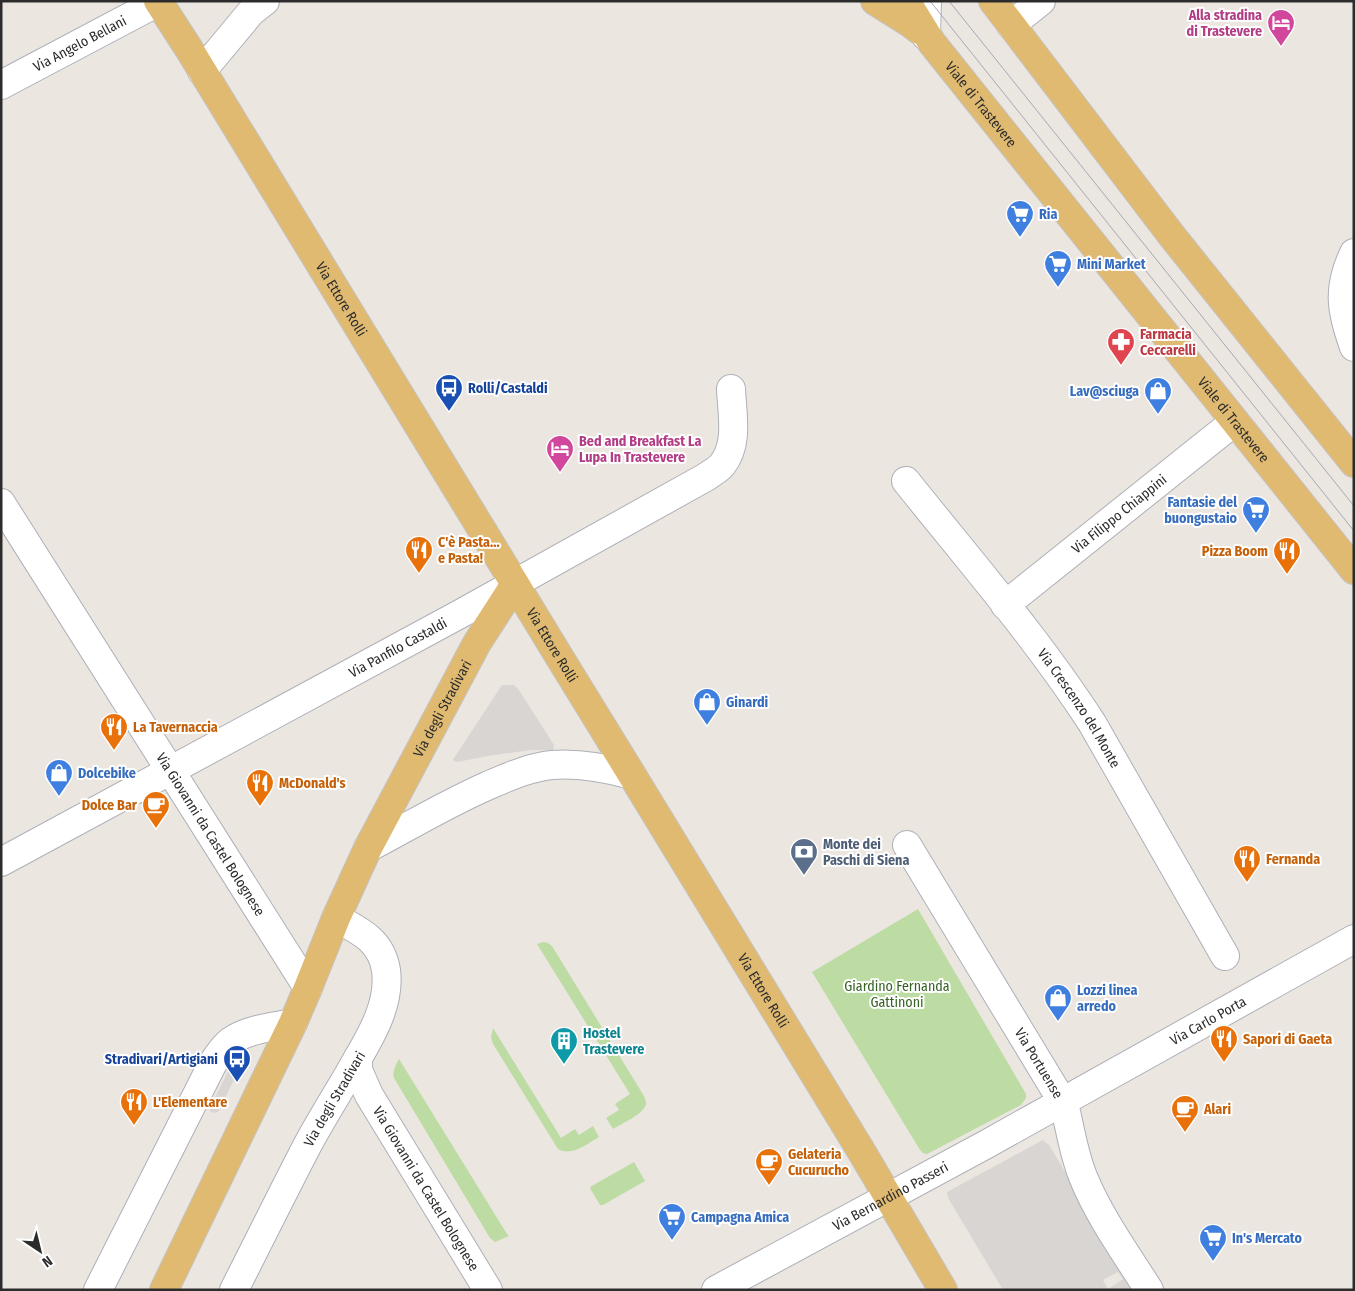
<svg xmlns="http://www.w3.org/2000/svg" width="1355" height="1291" viewBox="0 0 1355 1291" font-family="'Fira Sans Condensed',sans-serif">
<rect width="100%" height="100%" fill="#ece6e1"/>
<!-- green -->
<g fill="#bddca4">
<polygon points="918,909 1026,1094 1026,1098 1021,1105 927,1154 923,1153 920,1150 812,972"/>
<path d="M543,942l5,1 4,3 92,150c1,3 2,5 2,8 -2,10 -25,20 -33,25l-7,-11 13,-8 -4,-6 15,-10 -93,-150z"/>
<path d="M493,1028l68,110 14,-9 4,6 14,-9 6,11c-12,7 -27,20 -41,12l-65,-105 -2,-7z"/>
<path d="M399,1059l108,175 2,2 -14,6 -5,-4 -96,-160c-2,-7 2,-13 5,-19z"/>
<polygon points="634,1162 645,1181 603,1205 600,1205 591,1190 590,1187"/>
</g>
<!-- plaza -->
<g fill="#d9d5d3" fill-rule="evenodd">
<polygon points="502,685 514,685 519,690 554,745 553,750 530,750 488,756 457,762 454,761 453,759 456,755"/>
<polygon points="245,1047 247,1049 247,1053 218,1112 213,1113 210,1111 210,1108 239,1049"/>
<path d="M1043,1140l6,5 87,145h-133l-55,-92 -1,-6zM1118,1272l5,7 -15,10 -5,-9z"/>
</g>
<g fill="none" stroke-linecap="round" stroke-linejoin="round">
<defs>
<g id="minor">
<polyline points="1011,25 1041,1"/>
<polyline points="926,36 927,1"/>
<polyline points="202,71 251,12 265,1"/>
<path id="s1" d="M1,85l157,-83"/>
<path d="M1354,253c-17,35 -13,58 0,94"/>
<path id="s2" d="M906,481c63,79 131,157 186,242l133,233"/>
<path id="s3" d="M1,503l307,485"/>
<path id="s4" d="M1005,605l229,-183"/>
<path id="s5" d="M907,845l155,256 3,7c6,24 9,48 19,71 15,37 43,76 65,111"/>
<path d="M368,848c40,-21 78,-44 119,-62 21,-9 43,-19 65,-21 27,-2 54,3 80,10"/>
<path id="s6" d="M1,862l459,-248 246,-137c5,-4 12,-7 16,-12 17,-21 10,-51 9,-76"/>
<path id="s7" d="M358,1058v12l11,25 119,195"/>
<path d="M98,1290l115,-227c5,-8 10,-16 18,-22 17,-12 42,-14 62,-18"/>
<path id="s8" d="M234,1290c25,-49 49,-98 74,-146 13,-24 28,-48 42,-72 17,-30 41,-65 36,-102 -5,-30 -26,-39 -50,-52"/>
<path id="s9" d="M716,1290l269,-145 369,-206"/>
</g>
<g id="major">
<path id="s10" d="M158,1l31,48 326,535 45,74 72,117 231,379 80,136"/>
<polyline points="875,1 910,23 919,30"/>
<path id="s11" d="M906,1l26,42 422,527"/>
<polyline points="993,1 1172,236 1354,463"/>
<path id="s12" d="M164,1290l129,-267 15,-35 28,-70 32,-70 109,-205 38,-59"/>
</g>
</defs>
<!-- minor casing -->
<use href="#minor" stroke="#adb0b7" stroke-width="30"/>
<!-- major casing -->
<use href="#major" stroke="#c4c4c4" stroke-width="30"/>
<!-- minor -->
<use href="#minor" stroke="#fff" stroke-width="28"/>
<!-- major -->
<use href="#major" stroke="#e1ba71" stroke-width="28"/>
<!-- tram -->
<g stroke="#a4a8b4" stroke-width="1">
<polyline points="930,1 1354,531"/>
<polyline points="949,1 1354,506"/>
</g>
</g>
<!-- icons -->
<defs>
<symbol id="hotel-pin" viewBox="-11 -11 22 30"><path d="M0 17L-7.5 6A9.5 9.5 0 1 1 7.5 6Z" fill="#d1479c" stroke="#fff"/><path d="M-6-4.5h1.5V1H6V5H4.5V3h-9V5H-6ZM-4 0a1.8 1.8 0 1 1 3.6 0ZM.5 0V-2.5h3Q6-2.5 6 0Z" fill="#fff"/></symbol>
<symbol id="supermarket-pin" viewBox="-11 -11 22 30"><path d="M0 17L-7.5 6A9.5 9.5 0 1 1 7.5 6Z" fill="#3f7fe0" stroke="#fff"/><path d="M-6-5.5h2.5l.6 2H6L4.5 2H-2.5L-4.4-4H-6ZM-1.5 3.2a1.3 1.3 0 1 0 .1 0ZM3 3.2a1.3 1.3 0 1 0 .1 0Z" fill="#fff"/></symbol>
<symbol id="pharmacy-pin" viewBox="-11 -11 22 30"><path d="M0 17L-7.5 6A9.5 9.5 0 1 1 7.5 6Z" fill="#e0444e" stroke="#fff"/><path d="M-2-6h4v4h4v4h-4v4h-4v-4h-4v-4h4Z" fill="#fff"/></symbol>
<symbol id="bus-pin" viewBox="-11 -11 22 30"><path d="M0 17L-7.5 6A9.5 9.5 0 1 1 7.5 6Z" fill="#1a4fb4" stroke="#fff"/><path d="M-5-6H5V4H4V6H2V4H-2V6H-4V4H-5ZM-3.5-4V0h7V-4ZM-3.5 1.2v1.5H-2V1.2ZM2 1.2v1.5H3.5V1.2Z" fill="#fff"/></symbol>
<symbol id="shop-pin" viewBox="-11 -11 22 30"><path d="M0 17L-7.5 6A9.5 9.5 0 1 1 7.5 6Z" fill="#3f7fe0" stroke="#fff"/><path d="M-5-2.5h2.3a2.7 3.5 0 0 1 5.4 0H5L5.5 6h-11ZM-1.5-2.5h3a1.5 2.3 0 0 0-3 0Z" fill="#fff"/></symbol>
<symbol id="restaurant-pin" viewBox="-11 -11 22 30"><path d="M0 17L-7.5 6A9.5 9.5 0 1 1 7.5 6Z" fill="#e8710a" stroke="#fff"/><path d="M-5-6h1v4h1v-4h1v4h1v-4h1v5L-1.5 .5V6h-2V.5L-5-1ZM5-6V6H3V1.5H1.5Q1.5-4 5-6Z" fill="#fff"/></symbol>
<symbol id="cafe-pin" viewBox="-11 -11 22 30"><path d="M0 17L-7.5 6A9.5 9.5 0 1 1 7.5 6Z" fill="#e8710a" stroke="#fff"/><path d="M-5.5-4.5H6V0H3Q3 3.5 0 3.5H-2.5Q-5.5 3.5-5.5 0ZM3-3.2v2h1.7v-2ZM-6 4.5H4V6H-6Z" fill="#fff"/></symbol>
<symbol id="bank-pin" viewBox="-11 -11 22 30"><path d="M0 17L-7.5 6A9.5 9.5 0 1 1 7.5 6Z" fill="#5c6f8a" stroke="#fff"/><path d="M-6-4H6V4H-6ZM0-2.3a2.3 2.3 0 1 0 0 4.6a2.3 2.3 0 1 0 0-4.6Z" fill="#fff"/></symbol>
<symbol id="building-pin" viewBox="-11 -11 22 30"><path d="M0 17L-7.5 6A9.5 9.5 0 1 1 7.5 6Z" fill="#0f9aa8" stroke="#fff"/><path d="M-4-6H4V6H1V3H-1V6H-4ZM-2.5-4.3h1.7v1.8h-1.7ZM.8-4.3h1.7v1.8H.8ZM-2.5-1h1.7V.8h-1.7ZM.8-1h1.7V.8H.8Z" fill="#fff"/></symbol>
</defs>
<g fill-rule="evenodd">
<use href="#hotel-pin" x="1265" y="7" width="32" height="43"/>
<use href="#supermarket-pin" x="1004" y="198" width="32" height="43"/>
<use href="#supermarket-pin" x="1042" y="248" width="32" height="43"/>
<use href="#pharmacy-pin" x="1105" y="326" width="32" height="43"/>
<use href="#bus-pin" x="433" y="372" width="32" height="43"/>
<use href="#shop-pin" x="1142" y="375" width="32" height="43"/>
<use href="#hotel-pin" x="544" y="433" width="32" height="43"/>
<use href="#supermarket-pin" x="1240" y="494" width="32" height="43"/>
<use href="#restaurant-pin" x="403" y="534" width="32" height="43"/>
<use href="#restaurant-pin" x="1271" y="535" width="32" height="43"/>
<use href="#shop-pin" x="691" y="686" width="32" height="43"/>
<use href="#restaurant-pin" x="98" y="711" width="32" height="43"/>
<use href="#shop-pin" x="43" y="757" width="32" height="43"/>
<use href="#restaurant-pin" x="244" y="767" width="32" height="43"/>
<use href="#cafe-pin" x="140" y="789" width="32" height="43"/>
<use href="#bank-pin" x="788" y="836" width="32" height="43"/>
<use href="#restaurant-pin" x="1231" y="843" width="32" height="43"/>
<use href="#shop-pin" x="1042" y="982" width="32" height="43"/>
<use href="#restaurant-pin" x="1208" y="1023" width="32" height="43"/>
<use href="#building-pin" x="548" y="1025" width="32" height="43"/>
<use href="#bus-pin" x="221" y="1043" width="32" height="43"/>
<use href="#restaurant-pin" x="118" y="1086" width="32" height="43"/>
<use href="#cafe-pin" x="1169" y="1093" width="32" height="43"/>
<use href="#cafe-pin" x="753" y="1146" width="32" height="43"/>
<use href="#supermarket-pin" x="656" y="1201" width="32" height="43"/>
<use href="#supermarket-pin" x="1197" y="1222" width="32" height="43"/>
</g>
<g text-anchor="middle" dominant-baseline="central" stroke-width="4" stroke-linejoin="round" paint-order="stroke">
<!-- hotel labels -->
<g font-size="14" font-weight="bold" fill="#b23c85" stroke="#fff" text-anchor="end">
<text x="1262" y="15">Alla stradina<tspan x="1262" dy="16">di Trastevere</tspan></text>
<text x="579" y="441" text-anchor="start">Bed and Breakfast La<tspan x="579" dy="16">Lupa In Trastevere</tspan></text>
</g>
<!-- street labels -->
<g font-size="14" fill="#2c2c2c" stroke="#fff">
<text stroke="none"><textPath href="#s1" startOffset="89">Via Angelo Bellani</textPath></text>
<text stroke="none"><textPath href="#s11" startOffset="128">Viale di Trastevere</textPath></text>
<text stroke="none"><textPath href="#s10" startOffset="350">Via Ettore Rolli</textPath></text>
<text stroke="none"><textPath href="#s11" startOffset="532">Viale di Trastevere</textPath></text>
<text stroke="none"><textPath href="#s4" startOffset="146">Via Filippo Chiappini</textPath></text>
<text stroke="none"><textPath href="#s10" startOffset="755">Via Ettore Rolli</textPath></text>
<text stroke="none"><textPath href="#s6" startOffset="451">Via Panfilo Castaldi</textPath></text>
<text stroke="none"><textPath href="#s12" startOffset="645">Via degli Stradivari</textPath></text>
<text stroke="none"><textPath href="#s2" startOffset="286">Via Crescenzo del Monte</textPath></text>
<text stroke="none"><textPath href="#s3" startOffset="392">Via Giovanni da Castel Bolognese</textPath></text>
<text stroke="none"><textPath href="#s10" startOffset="1160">Via Ettore Rolli</textPath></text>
<text stroke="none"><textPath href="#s9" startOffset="561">Via Carlo Porta</textPath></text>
<text stroke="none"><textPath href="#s5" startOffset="255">Via Portuense</textPath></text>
<text stroke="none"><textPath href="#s8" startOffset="216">Via degli Stradivari</textPath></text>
<text stroke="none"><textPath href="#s7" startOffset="149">Via Giovanni da Castel Bolognese</textPath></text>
<text stroke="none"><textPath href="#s9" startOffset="198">Via Bernardino Passeri</textPath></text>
</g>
<!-- shop labels -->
<g font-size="14" font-weight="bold" fill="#366cbe" stroke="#fff" text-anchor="start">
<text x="1039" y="214">Ria</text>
<text x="1077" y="264">Mini Market</text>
<text x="1139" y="391" text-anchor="end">Lav@sciuga</text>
<text x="1237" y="502" text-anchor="end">Fantasie del<tspan x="1237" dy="16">buongustaio</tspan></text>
<text x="726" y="702">Ginardi</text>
<text x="78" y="773">Dolcebike</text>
<text x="1077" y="990">Lozzi linea<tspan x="1077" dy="16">arredo</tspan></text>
<text x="691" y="1217">Campagna Amica</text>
<text x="1232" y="1238">In's Mercato</text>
</g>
<!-- health labels -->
<g font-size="14" font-weight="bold" fill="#be3a42" stroke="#fff" text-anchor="start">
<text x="1140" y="334">Farmacia<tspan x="1140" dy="16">Ceccarelli</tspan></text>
</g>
<!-- transit labels -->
<g font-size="14" font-weight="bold" fill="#164399" stroke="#fff" text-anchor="start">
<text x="468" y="388">Rolli/Castaldi</text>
<text x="218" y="1059" text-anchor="end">Stradivari/Artigiani</text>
</g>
<!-- food labels -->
<g font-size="14" font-weight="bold" fill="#c56008" stroke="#fff" text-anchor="start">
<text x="438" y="542">C'è Pasta...<tspan x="438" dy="16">e Pasta!</tspan></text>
<text x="1268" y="551" text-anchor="end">Pizza Boom</text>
<text x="133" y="727">La Tavernaccia</text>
<text x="279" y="783">McDonald's</text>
<text x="137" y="805" text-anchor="end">Dolce Bar</text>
<text x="1266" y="859">Fernanda</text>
<text x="1243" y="1039">Sapori di Gaeta</text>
<text x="153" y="1102">L'Elementare</text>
<text x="1204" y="1109">Alari</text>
<text x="788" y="1154">Gelateria<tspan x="788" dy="16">Cucurucho</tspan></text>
</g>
<!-- service labels -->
<g font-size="14" font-weight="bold" fill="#4e5e75" stroke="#fff" text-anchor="start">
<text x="823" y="844">Monte dei<tspan x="823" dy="16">Paschi di Siena</tspan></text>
</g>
<!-- park labels -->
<g font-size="14" fill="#386224" stroke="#fff">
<text x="897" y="986">Giardino Fernanda<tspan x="897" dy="16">Gattinoni</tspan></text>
</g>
<!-- culture labels -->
<g font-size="14" font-weight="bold" fill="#0d838f" stroke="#fff" text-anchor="start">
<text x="583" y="1033">Hostel<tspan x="583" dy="16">Trastevere</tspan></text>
</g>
</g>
<!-- border -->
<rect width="1355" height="1291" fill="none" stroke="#2c2c2c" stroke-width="5"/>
<!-- north arrow -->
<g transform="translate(40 1251) rotate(145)" stroke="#ffffff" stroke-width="4" paint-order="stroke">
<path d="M0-4L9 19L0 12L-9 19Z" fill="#2c2c2c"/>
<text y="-8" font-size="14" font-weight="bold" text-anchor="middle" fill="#2c2c2c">N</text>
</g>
</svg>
